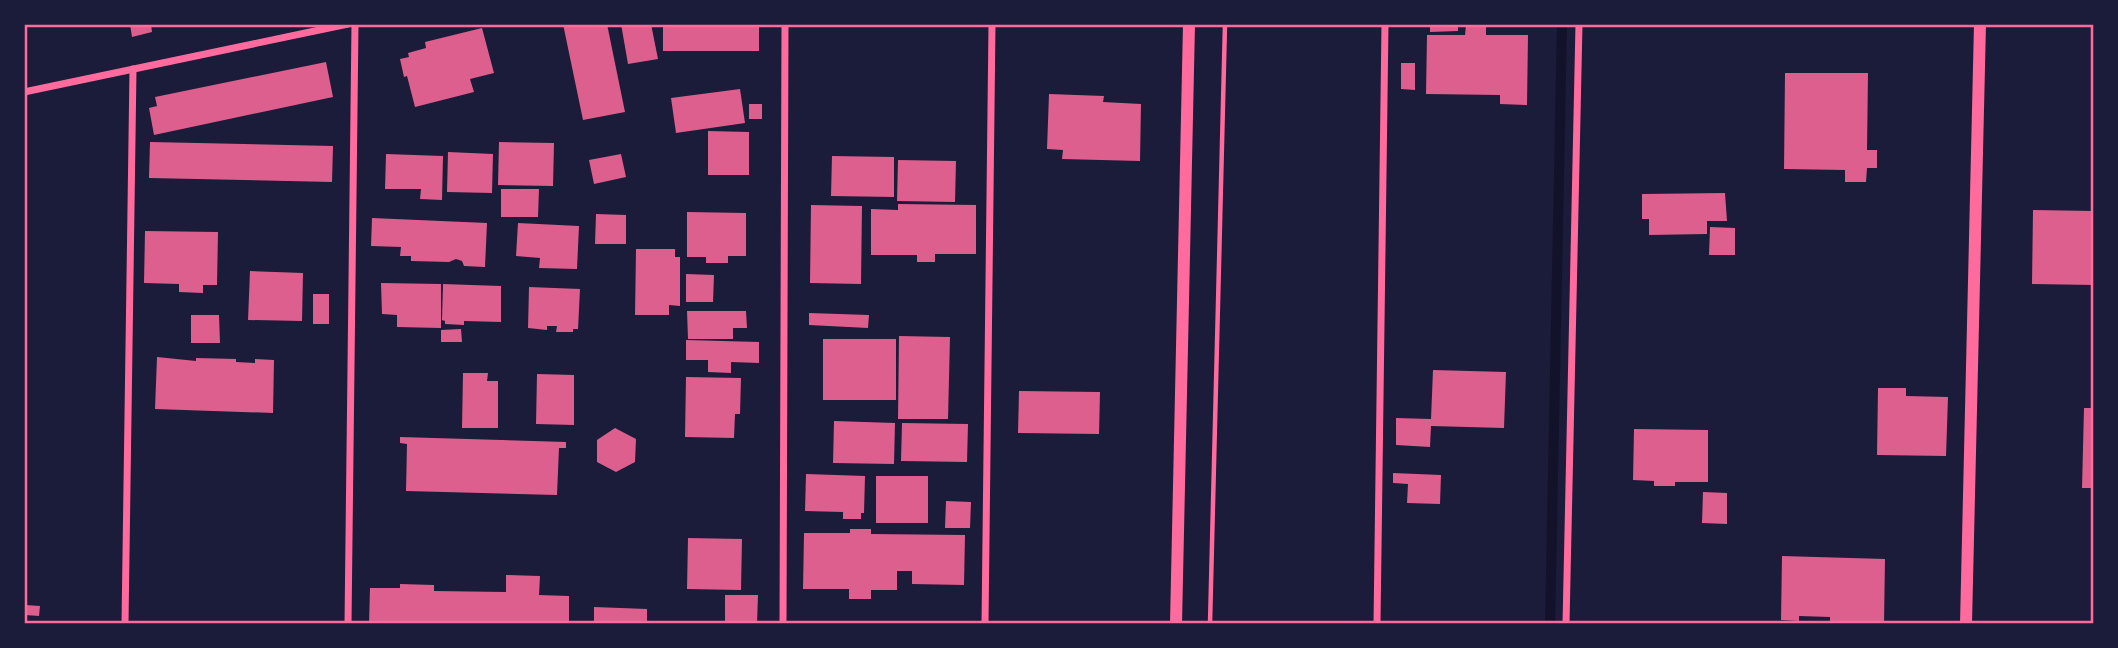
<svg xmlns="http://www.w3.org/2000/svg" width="2118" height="648" viewBox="0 0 2118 648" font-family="Lato,sans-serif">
<rect width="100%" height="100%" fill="#1b1b3a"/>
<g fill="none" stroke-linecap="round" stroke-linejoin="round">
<!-- stream -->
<polyline stroke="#12122b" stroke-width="10" points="1550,624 1562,24"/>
</g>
<!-- building -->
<g fill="#dd5f8e">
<polygon points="130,24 151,24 152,32 132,37"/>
<polygon points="563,24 607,24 625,112 583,120"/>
<polygon points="621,24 651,24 658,59 628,64"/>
<rect x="663" y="24" width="96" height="27"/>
<polygon points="1430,24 1458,24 1458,31 1430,32"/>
<polygon points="1466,25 1486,25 1486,35 1528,35 1527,105 1500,104 1500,95 1426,94 1427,35 1465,35"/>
<polygon points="482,28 494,73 470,79 474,92 415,107 407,76 404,77 400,59 409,57 408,53 426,48 425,42"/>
<polygon points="326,62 333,97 154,135 149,108 157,106 155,97"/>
<polygon points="1401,63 1415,63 1415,90 1401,89"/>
<polygon points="1785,73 1868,73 1867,150 1877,150 1877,168 1867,168 1866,182 1845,182 1845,170 1784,169"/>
<polygon points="740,89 745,123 676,133 671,98"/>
<polygon points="1049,94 1104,96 1103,102 1141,104 1140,161 1062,159 1063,150 1047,149"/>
<rect x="749" y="104" width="13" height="15"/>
<polygon points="708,131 749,132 749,175 708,175"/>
<polygon points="150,142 333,146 332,182 149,178"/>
<polygon points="499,142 554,143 553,186 498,185"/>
<polygon points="448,152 493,154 492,193 447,192"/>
<polygon points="386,154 443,156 442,200 420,199 421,189 385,189"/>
<polygon points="621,154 626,177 594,184 589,160"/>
<polygon points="832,156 894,157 894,197 831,196"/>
<polygon points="898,160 956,161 955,202 897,201"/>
<polygon points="501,189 539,189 538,217 501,217"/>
<polygon points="1725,193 1727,221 1707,221 1707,234 1649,235 1649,219 1642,219 1642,194"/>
<polygon points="898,204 976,205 976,254 935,254 935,262 917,262 917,255 871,255 871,209 898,210"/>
<polygon points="811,205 862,206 861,284 810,283"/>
<polygon points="2033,210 2094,211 2094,285 2032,284"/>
<polygon points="687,212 746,213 746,256 728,256 728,263 706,263 706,257 687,257"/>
<polygon points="596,214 626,215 626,244 595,244"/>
<polygon points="372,218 487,223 485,267 464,266 462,261 456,259 449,262 411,261 411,256 400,256 401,247 371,246"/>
<polygon points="518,223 579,226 577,269 539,268 540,258 516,256"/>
<polygon points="1710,227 1735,228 1735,255 1709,255"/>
<polygon points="145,231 218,232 217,285 203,285 203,293 179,292 179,284 144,283"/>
<polygon points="636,249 675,249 675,257 680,257 680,306 669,305 669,315 635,315"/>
<polygon points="250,271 303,273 302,321 248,320"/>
<polygon points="686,274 714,275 713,302 686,302"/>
<polygon points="381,283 441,284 441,328 397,327 397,315 382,314"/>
<polygon points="443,284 501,286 501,322 464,321 464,325 445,324 445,321 442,320"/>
<polygon points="529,287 580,289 578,329 573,329 573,332 556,332 557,326 547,326 547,330 528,328"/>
<rect x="313" y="294" width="16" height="30"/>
<polygon points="687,311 746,311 747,328 733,328 733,339 688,339"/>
<polygon points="809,313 869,315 868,328 809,325"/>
<polygon points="191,315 219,315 220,343 191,343"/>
<polygon points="461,329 462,342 441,342 441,330"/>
<polygon points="899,336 950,337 948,419 898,419"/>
<rect x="823" y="339" width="73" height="61"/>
<polygon points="686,340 759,342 759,363 731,362 731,373 708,372 708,360 686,360"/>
<polygon points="157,357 196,361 196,358 236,359 236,362 255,363 255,359 274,360 273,413 155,409"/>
<polygon points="1433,370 1506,372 1504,428 1431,426 1430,447 1396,445 1396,418 1431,419"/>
<polygon points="463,373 488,373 487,381 498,381 498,428 462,428"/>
<polygon points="537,374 574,375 574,425 536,424"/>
<polygon points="686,377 741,378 740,414 735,414 734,438 685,437"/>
<polygon points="1878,388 1906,388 1906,396 1948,397 1946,456 1877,455"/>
<polygon points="1019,391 1100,392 1099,434 1018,433"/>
<polygon points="2084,408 2094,408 2094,488 2082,488"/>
<polygon points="834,421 895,423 894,464 833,463"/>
<polygon points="902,423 968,424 967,462 901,461"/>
<polygon points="615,428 636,439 635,462 616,472 597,462 597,440"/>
<polygon points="1634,429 1708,430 1708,482 1675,482 1675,486 1654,486 1654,481 1633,480"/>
<polygon points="400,437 566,442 566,448 559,448 557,495 406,491 407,444 400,443"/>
<polygon points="1393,473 1441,475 1440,504 1407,503 1408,484 1393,483"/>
<polygon points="806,474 865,476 864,513 861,513 861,519 843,519 843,512 805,511"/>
<rect x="876" y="476" width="52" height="47"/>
<polygon points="1703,492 1727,493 1727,524 1702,523"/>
<polygon points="946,501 971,502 970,528 945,528"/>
<polygon points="850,529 871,529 871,534 965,535 964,585 912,584 912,571 897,571 897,590 871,590 871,599 849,599 849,589 803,589 804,533 850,533"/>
<polygon points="688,538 742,539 741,590 687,589"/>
<polygon points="1782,556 1885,559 1884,624 1830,624 1830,617 1799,616 1799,621 1781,620"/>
<polygon points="506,575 540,576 539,595 569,596 569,624 369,624 370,588 400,588 400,584 434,585 434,591 506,592"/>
<polygon points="725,595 758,595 757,624 725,624"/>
<polygon points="25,605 40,606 39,616 25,615"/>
<polygon points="594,607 647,609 647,624 594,624"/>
</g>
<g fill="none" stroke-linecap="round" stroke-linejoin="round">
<!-- path -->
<polyline stroke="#ff6b9d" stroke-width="4.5" points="1210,624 1225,24"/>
<!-- minor -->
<g stroke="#ff6b9d" stroke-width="7">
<polyline points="24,92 348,24"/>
<polyline points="125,624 133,69"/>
<polyline points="348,624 355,24"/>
<polyline points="783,624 785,24"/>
<polyline points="985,624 992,24"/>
<polyline points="1377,624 1385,24"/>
<polyline points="1566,624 1579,24"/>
</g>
<!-- tertiary -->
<g stroke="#ff6b9d" stroke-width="12">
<polyline points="1176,624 1189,24"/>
<polyline points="1966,624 1980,24"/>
</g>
</g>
<!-- border -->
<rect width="2118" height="648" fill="none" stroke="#1b1b3a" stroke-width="52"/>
<rect x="26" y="26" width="2066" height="596" fill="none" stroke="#ff6b9d" stroke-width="2.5"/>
</svg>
